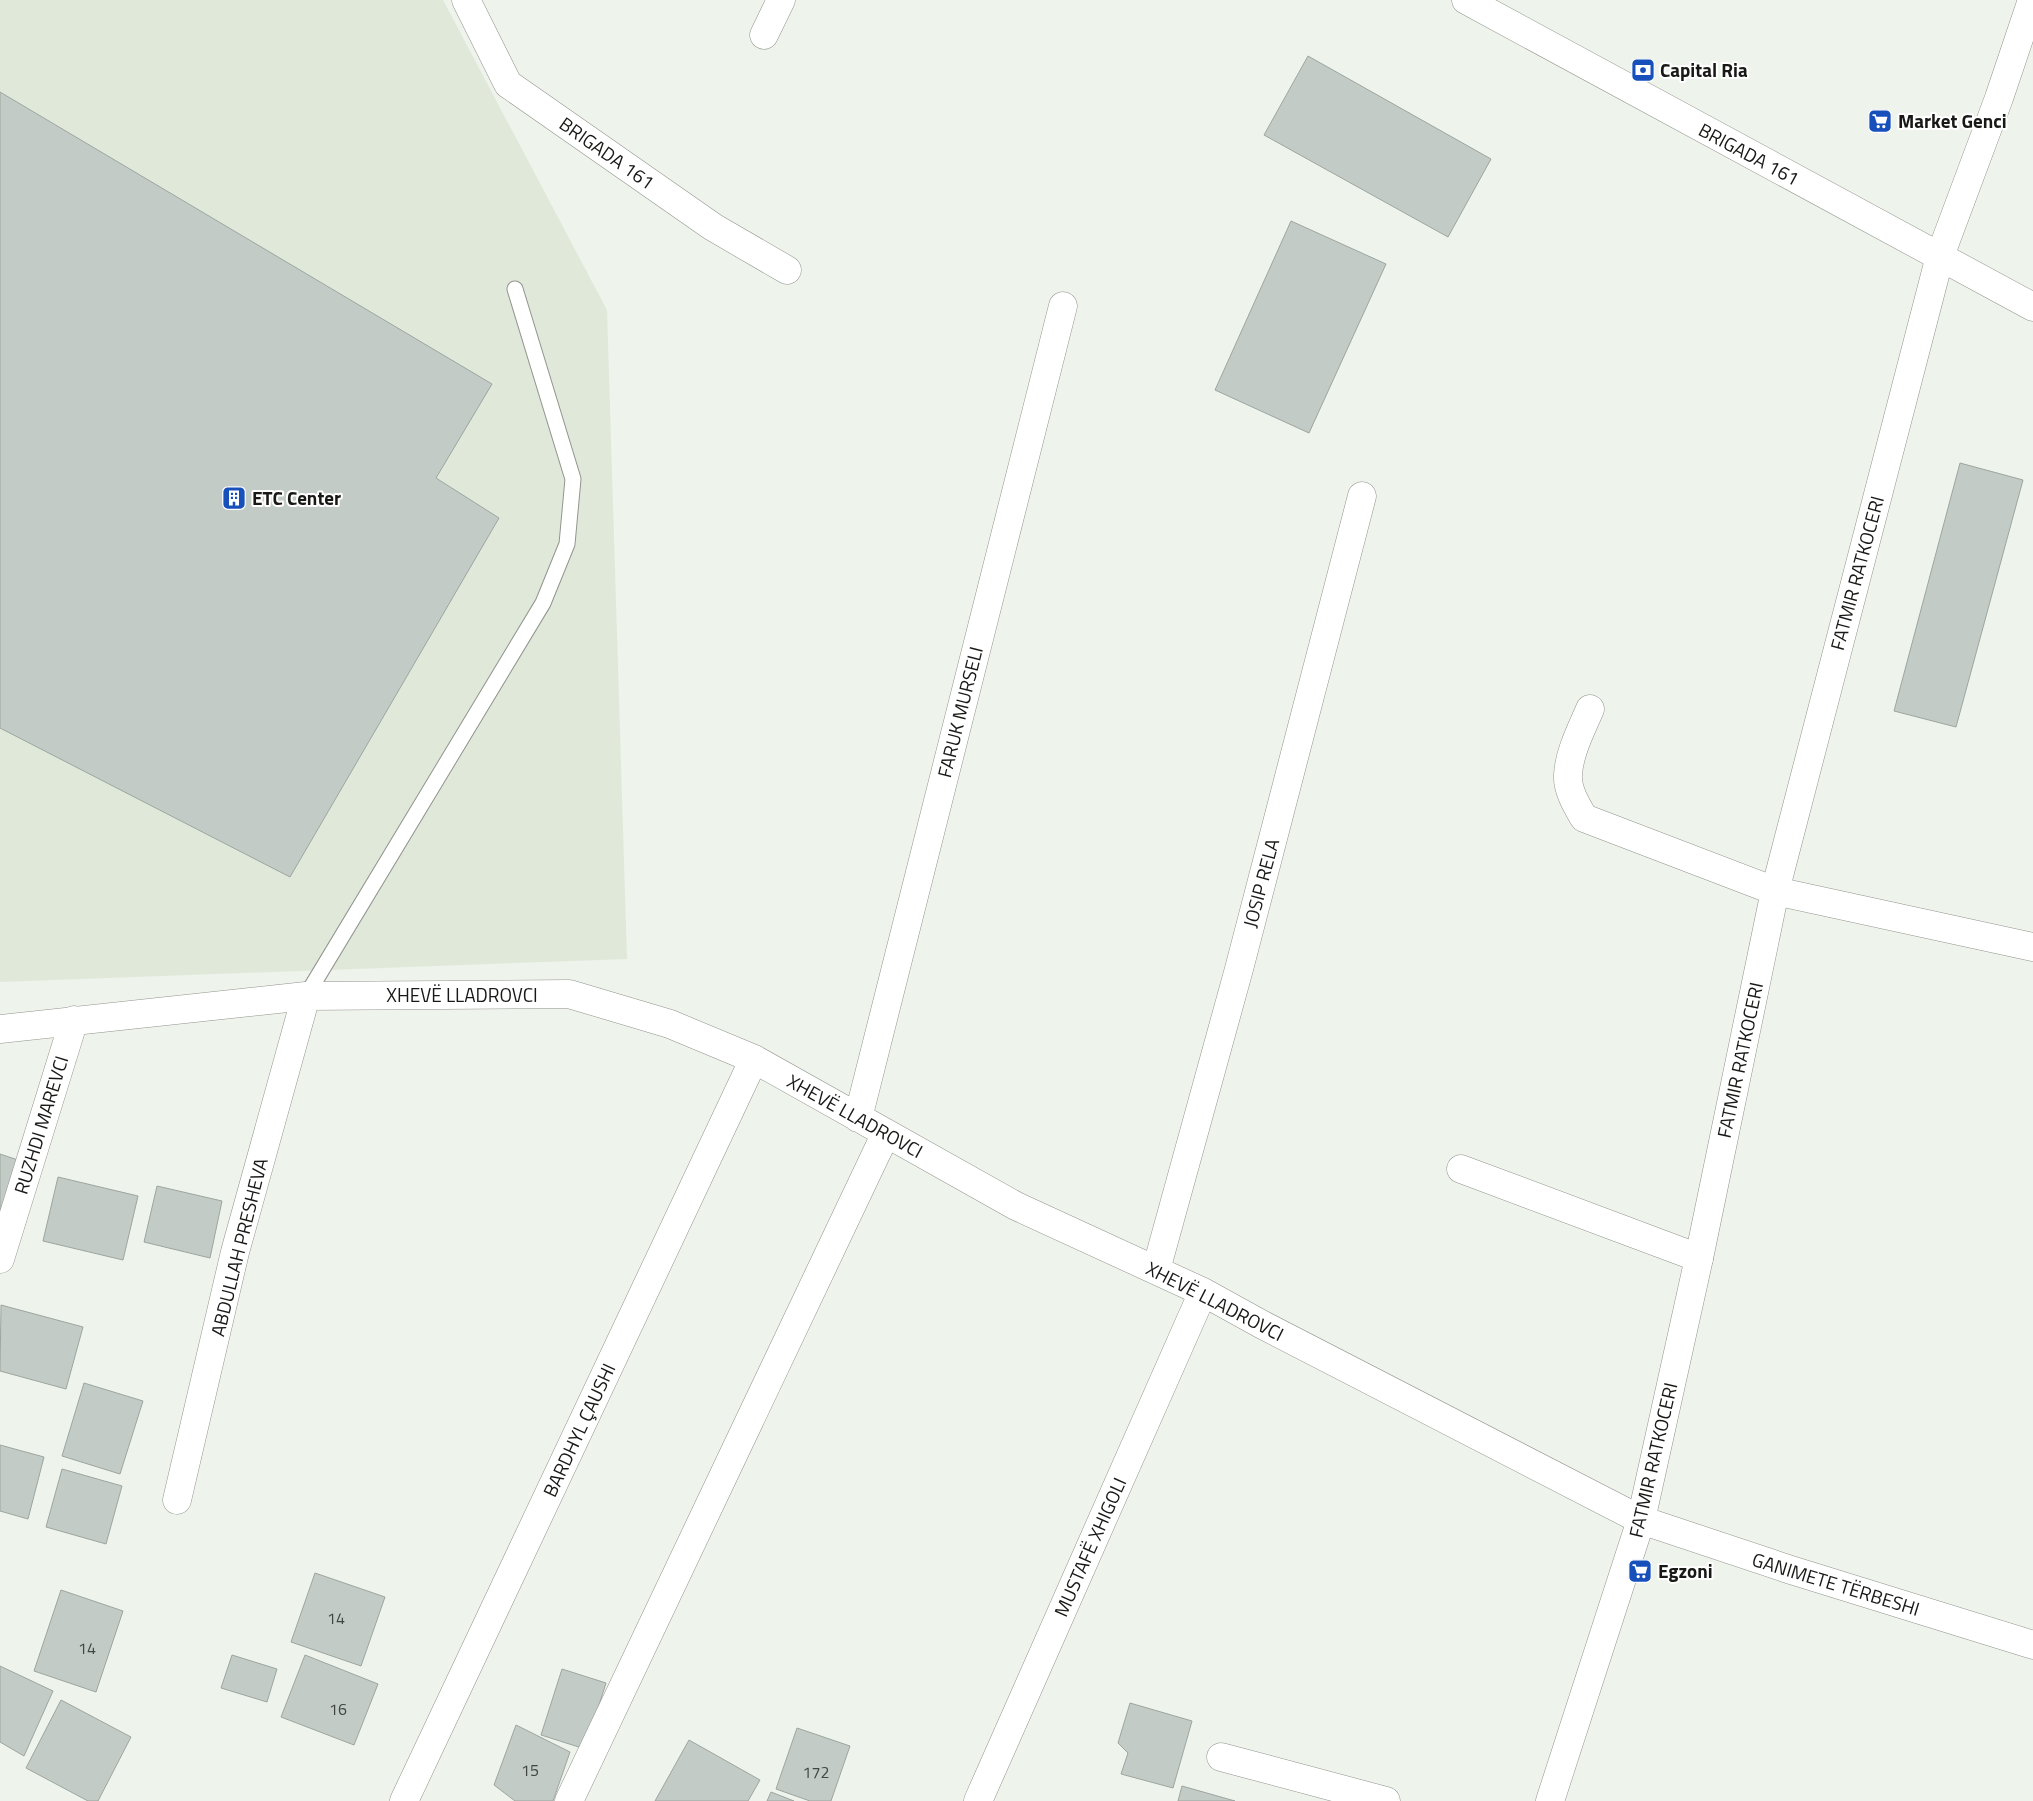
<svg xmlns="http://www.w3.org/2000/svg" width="2033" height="1801" font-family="'Titillium Web',sans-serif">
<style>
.built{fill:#e0e8da}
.building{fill:#c2cbc5;stroke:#9da5a0}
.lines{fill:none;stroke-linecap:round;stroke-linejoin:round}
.service-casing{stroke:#91958e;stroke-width:17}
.minor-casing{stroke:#91958e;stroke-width:29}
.tertiary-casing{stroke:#91958e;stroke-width:29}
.service{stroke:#fff;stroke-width:15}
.minor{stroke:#fff;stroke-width:28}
.tertiary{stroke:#fff;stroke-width:28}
.labels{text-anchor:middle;stroke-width:4;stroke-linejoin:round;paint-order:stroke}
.number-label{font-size:16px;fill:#424642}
.poi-label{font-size:19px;font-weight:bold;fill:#181917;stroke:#fff;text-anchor:start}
.street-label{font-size:19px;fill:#181917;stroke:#fff}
</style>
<rect width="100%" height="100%" fill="#eef3eb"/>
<path class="built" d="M0,0H443L607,310L627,959L0,982Z"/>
<path class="building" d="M1308,56L1491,159L1448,237L1264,135Z
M0,92L492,384L436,478L499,518L290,877L0,728Z
M1291,221L1386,264L1309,433L1215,390Z
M1960,463L2023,480L1956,727L1894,711Z
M0,1154L27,1163L0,1229Z
M58,1177L138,1196L123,1260L43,1241Z
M157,1186L222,1201L210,1258L144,1242Z
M1,1305L83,1327L66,1389L0,1371Z
M84,1383L143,1401L120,1474L62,1456Z
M0,1445L44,1457L28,1519L0,1511Z
M62,1469L122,1486L106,1544L46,1527Z
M315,1573L385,1597L361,1666L291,1642Z
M61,1590L123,1611L96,1692L34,1671Z
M232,1655L277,1669L267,1702L221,1688Z
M305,1655L378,1684L354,1745L281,1717Z
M0,1666L53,1691L24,1756L0,1742Z
M562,1669L606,1683L585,1749L541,1735Z
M61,1700L131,1737L98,1801H88L26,1768Z
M1130,1703L1192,1721L1173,1788L1121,1774L1128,1753L1118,1743Z
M516,1725L570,1752L553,1801H515L494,1785Z
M797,1728L850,1746L831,1801H810L776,1789Z
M689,1740L760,1780L748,1801H655Z
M1182,1786L1235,1801H1178Z
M771,1792L794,1801H767Z"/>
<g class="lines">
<g class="service-casing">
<path id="service" d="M306,996L543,603L567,544L573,479L515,289"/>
</g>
<g class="minor-casing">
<path id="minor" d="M466,0L508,84L713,227L787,270
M764,35L781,0
M1590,709C1581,730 1569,753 1568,775C1567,790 1577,806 1584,818L1775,891L2033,947
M0,1029L306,996L569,994L670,1024L754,1059L1016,1206L1203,1292L1261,1324L1641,1520L1791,1570L2033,1645
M858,1118L1063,306
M1461,1169L1699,1258
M0,1259L74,1020
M1156,1270L1239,969L1362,496
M177,1500L235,1252L306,996
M1221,1757L1386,1801
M404,1801L754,1059
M569,1801L886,1133
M978,1801L1203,1292"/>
</g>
<g class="tertiary-casing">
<path id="tertiary" d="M1466,0L2033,307
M1550,1801L1641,1520L1699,1258L1775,891L1940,256L1999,98L2032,0"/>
</g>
<use href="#service" class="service"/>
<use href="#minor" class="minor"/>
<use href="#tertiary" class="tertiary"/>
</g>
<defs>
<g id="bank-square" transform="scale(1.25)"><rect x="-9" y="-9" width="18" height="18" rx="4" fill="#174fbb" stroke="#fff"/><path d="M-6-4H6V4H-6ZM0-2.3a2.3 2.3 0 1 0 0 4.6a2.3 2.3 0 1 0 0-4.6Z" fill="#fff"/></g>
<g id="supermarket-square" transform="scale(1.25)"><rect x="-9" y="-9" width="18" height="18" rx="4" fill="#174fbb" stroke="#fff"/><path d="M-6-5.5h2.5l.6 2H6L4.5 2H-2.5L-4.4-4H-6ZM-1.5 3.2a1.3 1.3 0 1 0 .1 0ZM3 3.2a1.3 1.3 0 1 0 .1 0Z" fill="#fff"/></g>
<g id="building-square" transform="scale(1.25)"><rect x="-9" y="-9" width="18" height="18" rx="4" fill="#174fbb" stroke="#fff"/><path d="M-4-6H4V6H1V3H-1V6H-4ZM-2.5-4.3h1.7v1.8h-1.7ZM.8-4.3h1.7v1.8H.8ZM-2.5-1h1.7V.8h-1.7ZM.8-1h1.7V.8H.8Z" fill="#fff"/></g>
</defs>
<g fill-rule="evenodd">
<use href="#bank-square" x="1643" y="70"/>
<use href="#supermarket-square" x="1880" y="121"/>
<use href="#building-square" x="234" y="498"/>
<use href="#supermarket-square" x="1640" y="1571"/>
</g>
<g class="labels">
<g class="number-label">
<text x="336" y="1624">14</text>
<text x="87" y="1654">14</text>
<text x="338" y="1715">16</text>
<text x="530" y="1776">15</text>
<text x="816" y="1778">172</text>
</g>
<g class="poi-label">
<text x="1660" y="77">Capital Ria</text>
<text x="1898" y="128">Market Genci</text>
<text x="252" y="505">ETC Center</text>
<text x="1658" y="1578">Egzoni</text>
</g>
<g class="street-label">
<text transform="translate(607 153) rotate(35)" y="7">BRIGADA 161</text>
<text transform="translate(1749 154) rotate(28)" y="7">BRIGADA 161</text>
<text transform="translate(1857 573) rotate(-75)" y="7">FATMIR RATKOCERI</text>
<text transform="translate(960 712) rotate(-76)" y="7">FARUK MURSELI</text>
<text transform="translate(1261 883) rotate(-75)" y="7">JOSIP RELA</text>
<text x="462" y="1002">XHEVË LLADROVCI</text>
<text transform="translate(1740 1060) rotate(-78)" y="7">FATMIR RATKOCERI</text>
<text transform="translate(855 1116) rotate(29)" y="7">XHEVË LLADROVCI</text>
<text transform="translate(41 1125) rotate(-73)" y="7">RUZHDI MAREVCI</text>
<text transform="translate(239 1247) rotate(-76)" y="7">ABDULLAH PRESHEVA</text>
<text transform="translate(1215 1301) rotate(27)" y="7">XHEVË LLADROVCI</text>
<text transform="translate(579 1430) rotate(-65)" y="7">BARDHYL ÇAUSHI</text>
<text transform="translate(1653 1460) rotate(-77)" y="7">FATMIR RATKOCERI</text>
<text transform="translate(1090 1547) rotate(-66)" y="7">MUSTAFË XHIGOLI</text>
<text transform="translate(1836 1584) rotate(17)" y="7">GANIMETE TËRBESHI</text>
</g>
</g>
</svg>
